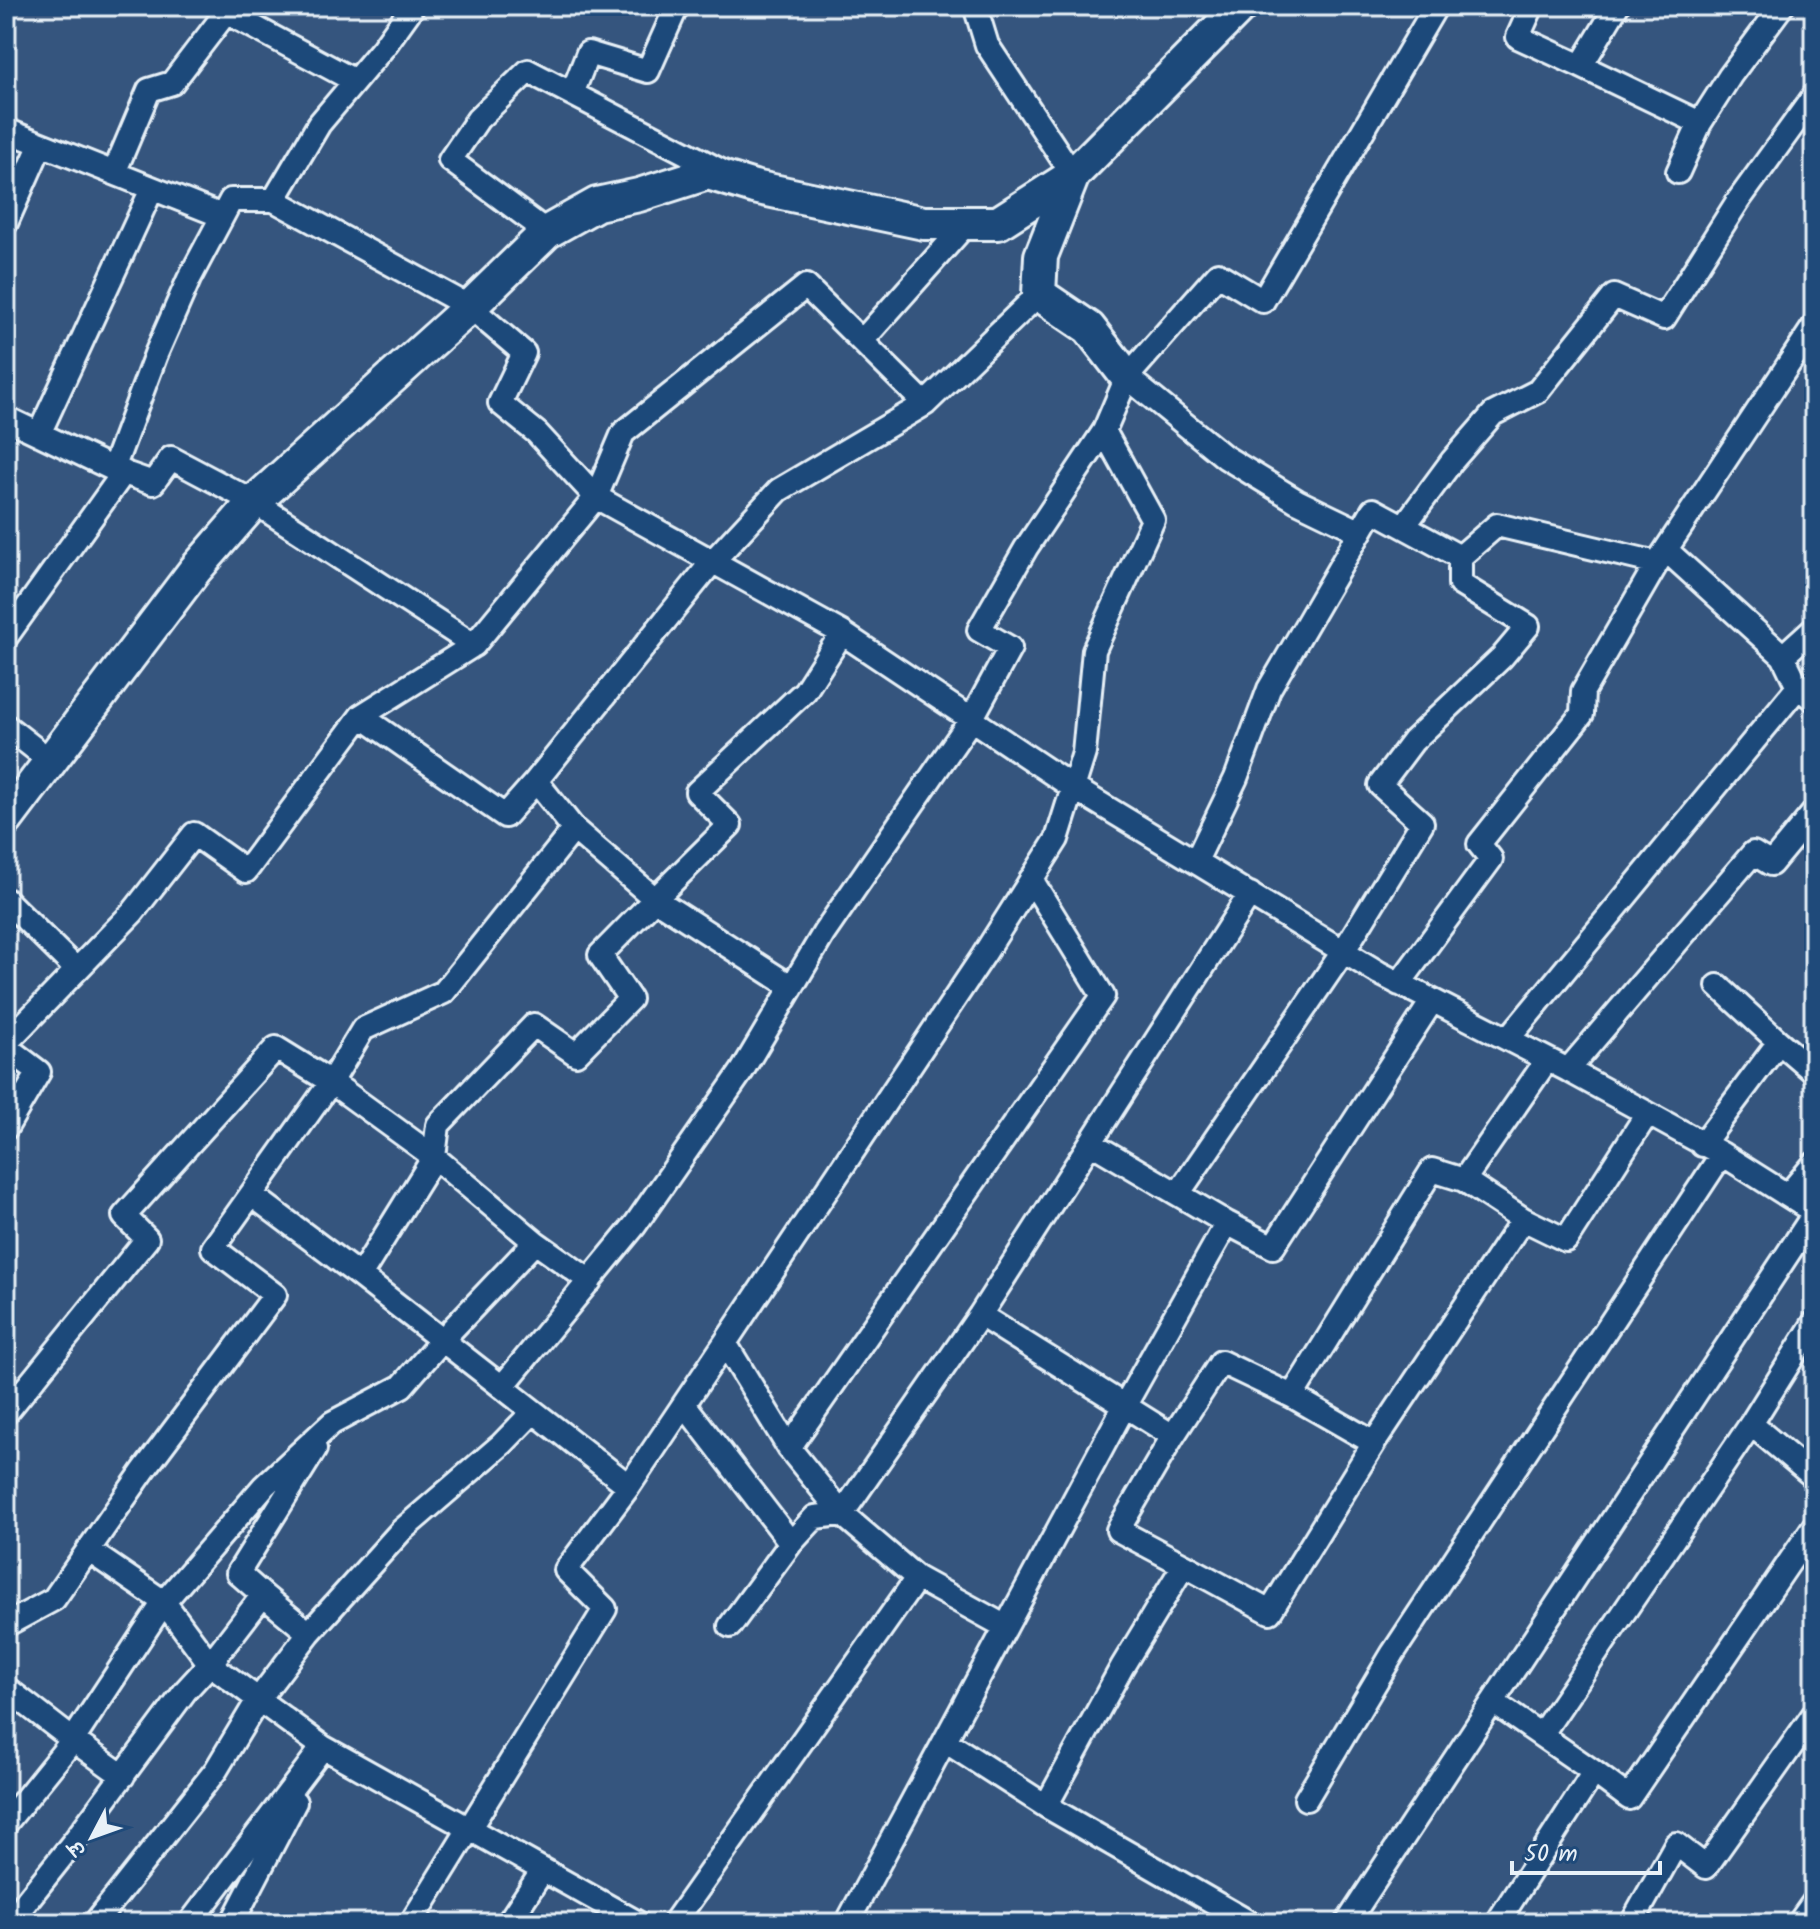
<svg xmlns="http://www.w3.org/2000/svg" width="1820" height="1929" font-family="Kalam,'Playpen Sans Deva',sans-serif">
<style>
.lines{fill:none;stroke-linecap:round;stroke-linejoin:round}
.street-casing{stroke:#e8f1f8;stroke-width:28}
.secondary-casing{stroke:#e8f1f8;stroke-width:38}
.street{stroke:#1f4a7a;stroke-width:22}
.secondary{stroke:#1f4a7a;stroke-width:32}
</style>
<rect width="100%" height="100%" fill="#35557e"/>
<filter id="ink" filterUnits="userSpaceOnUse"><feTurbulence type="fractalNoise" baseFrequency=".0125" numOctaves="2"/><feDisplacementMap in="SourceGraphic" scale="16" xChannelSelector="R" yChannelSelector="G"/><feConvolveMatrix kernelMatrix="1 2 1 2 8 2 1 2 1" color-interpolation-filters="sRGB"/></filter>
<g filter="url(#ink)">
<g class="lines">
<g class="street-casing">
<path id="street" d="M975,6L987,45L1073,175
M1532,6L1518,37L1581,66
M1617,6L1581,66L1700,123L1678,172
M226,12L355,81
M572,94L588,53L648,71L677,6
M1700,123L1730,76L1782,6
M6,130L222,216
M114,173L149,90L172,83L231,6
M274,200H231L189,279L156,354L113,469L153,483L171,458L254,502L474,645L596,497L537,433L500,403L524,353L470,307L274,200L319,124L383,48L413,6
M6,223L41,144
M547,232L450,160L478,119L528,71L723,172
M1039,294L925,404L806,286L623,433L596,497L842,633L1074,788L1379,973L1568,1070L1722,1154L1814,1212
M862,341L967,223
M1127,377L1225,457L1297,501L1359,531
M6,418L113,469
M39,434L152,189
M1404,526L1452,461L1493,414L1538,391L1614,296L1664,318L1738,201L1814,96
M1666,550L1783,656L1798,687L1814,700
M6,637L124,472
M1783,656L1814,628
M361,716L505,816L536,781L712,562L779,490L925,404
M6,726L52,762
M536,781L574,829
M1196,861L1236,778L1269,689L1373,510L1460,557L1497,525L1657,563L1814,326
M6,900L77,970
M1399,984L1491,859L1479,844L1582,714L1583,691L1657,563
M1508,1039L1798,687
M1779,1042L1814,1072
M6,1043L133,912L194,834L246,871L361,716L474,645
M6,1047L39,1072L6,1128
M1568,1070L1753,853L1771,864L1814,812
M1091,1143L1227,1223L1273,1247L1432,1001
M1702,1145L1779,1042L1718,986
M1178,1194L1343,952L1422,823L1380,785L1413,741L1502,657L1528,626L1460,584V557
M252,1195L360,1276L629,1486
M1788,1195L1814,1164
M1523,1219L1464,1180L1547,1060
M535,1242L590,1281
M980,1315L1173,1436
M1814,1323L1751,1424L1814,1477
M725,1343L789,1448L842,1514L917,1578L1006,1627
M502,1387L635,1225L742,1071L824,933L972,718L1010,648L979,630L1026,548L1104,431
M1292,1396L1432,1170L1464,1180
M684,1404L791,1543
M6,1413L147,1239L124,1216L276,1048L331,1082L363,1029L444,992L574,829L655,899L730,825L697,792L805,691L842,633
M789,1448L1103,996L1031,879
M88,1550L164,1602L210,1664L323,1747L638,1923
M1184,1565L1118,1530L1173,1436L1221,1362L1292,1396L1374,1443
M263,1595L309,1633
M6,1625L54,1599L144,1470L275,1295L213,1248L331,1082L434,1157L360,1276
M730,1626L791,1543L815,1517L842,1514L980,1315L1250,894
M6,1688L73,1740L164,1602L264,1486L332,1423L402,1386L442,1340L535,1242L434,1157L438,1125L534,1025L576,1054L630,999L600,955L655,899L792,987
M1493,1702L1594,1772L1497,1923
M1541,1735L1751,1424
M945,1741L1046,1806
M1594,1772L1629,1798L1814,1526
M1306,1799L1393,1653L1722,1154
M6,1823L73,1740L123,1776
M9,1923L75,1840L186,1690L210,1664L263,1595L238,1573L315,1449
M95,1923L216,1770L258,1700L309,1633L401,1531L502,1444L533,1412
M190,1923L323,1747
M232,1923L295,1802
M411,1923L605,1609L566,1570L629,1486L725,1343L983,956L1057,839L1084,753L1094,650L1153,520L1104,431L1127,377L1218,274L1263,301L1436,6
M508,1923L543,1870
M674,1923L917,1578
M847,1923L1125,1405L1227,1223
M1250,1923L1046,1806L1122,1667L1184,1565L1270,1612L1374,1443L1523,1219L1566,1240L1647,1114
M1347,1923L1814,1214
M1632,1923L1676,1844L1706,1867L1814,1714
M1799,1923L1814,1902"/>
</g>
<g class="secondary-casing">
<path id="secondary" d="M1127,377L1089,328L1039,294L1041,256L1073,175L1241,6
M6,820L195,570L254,502L470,307L547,232L597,204L639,195L708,173L754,187L924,223H998L1073,175"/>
</g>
<use href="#street" class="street"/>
<use href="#secondary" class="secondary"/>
</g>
</g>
<rect width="1820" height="1929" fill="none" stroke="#1f4a7a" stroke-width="32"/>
<rect x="16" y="16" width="1788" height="1897" fill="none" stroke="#e8f1f8" stroke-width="3" filter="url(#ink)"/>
<g transform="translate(92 1837) rotate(229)" stroke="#1f4a7a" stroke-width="6" paint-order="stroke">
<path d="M0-6L14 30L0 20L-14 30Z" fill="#e8f1f8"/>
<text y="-12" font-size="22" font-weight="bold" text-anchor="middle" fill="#e8f1f8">उ</text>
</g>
<path d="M1512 1861v12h148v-12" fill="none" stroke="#e8f1f8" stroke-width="4"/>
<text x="1524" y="1861" font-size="24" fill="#e8f1f8" stroke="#1f4a7a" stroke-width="6" paint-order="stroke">50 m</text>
</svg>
